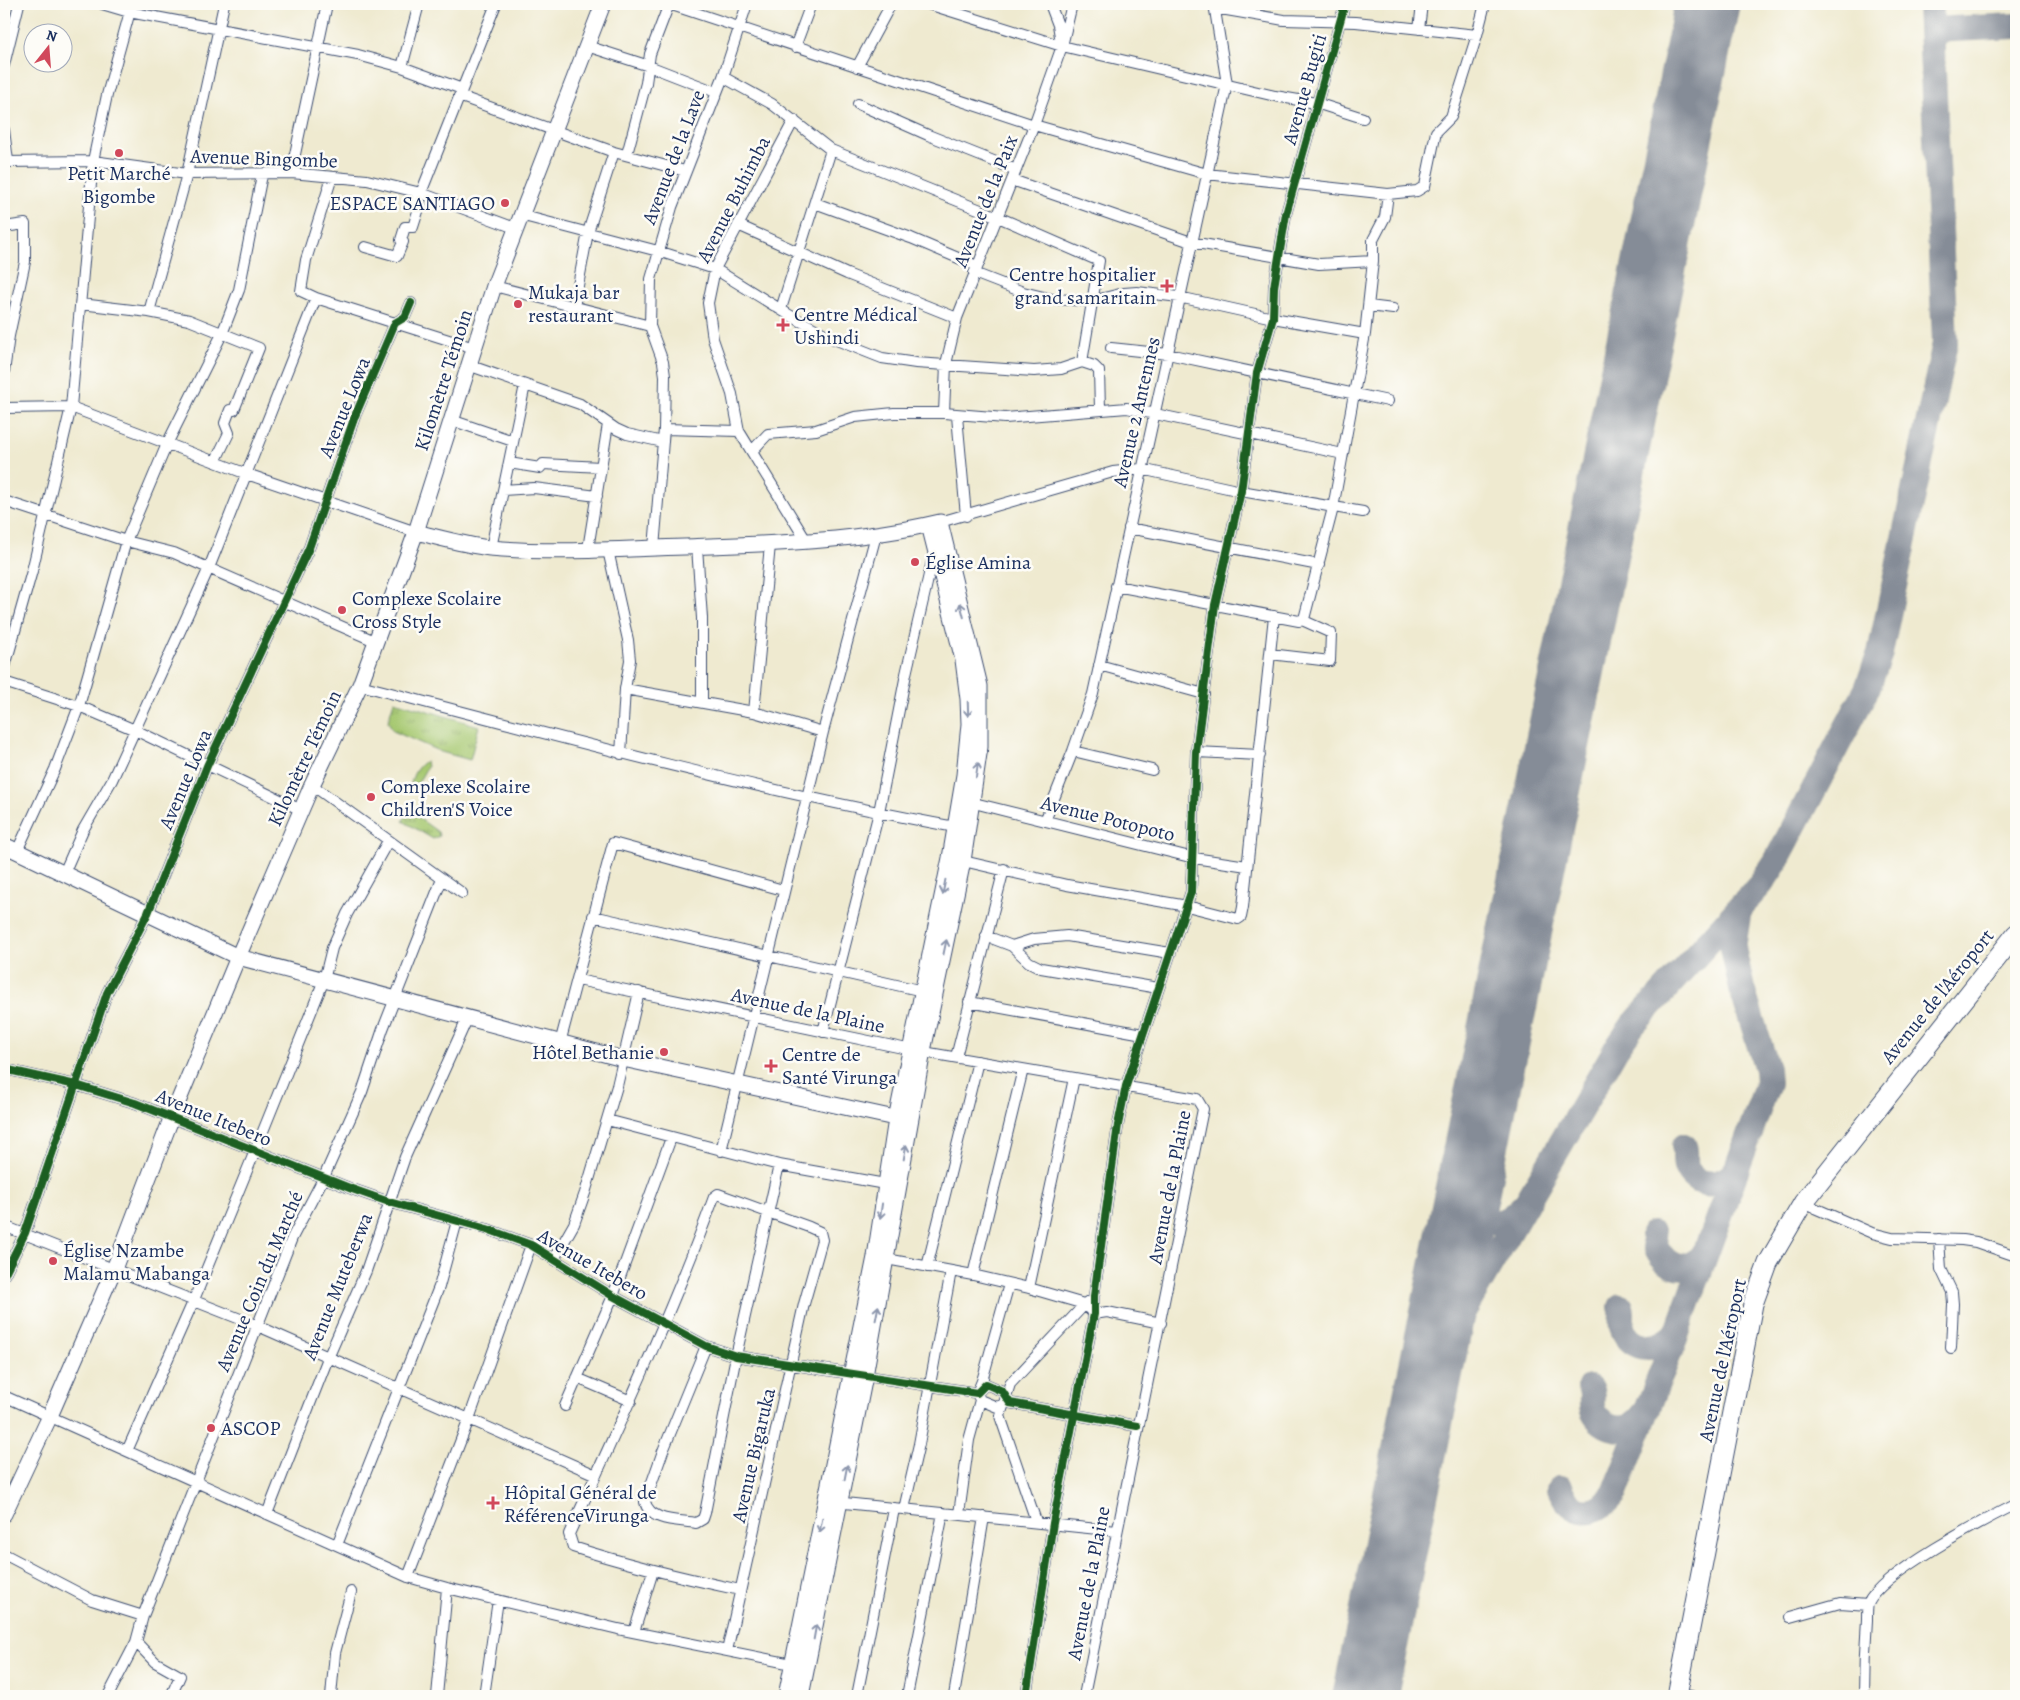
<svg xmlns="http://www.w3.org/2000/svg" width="2020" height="1700" font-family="Alegreya,serif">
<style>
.grass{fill:url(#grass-tufts);stroke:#617c68}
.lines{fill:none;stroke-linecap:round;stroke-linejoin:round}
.taxiway{stroke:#858c97;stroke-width:26}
.runway{stroke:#858c97;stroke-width:65}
.street-casing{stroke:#3b4b6f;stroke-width:12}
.secondary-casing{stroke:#3b4b6f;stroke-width:17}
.highway-casing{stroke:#3b4b6f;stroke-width:21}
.street{stroke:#fff;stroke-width:10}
.secondary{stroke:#fff;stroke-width:15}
.highway{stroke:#fff;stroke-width:19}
.cycleway-casing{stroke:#fdfcf7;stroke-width:11}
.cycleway{stroke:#1b5e20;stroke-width:8}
.oneway{stroke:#8d97ae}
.poi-dot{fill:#d1495b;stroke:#fdfcf7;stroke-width:2}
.labels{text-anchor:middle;stroke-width:5;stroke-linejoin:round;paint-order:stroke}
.street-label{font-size:20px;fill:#1b2f5e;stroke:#fdfcf7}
.poi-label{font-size:20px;fill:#1b2f5e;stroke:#fdfcf7;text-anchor:start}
</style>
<defs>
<pattern id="grass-tufts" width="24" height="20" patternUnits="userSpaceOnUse" patternTransform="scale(1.25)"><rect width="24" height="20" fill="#a7c972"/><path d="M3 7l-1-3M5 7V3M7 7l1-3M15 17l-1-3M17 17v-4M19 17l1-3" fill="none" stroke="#87a461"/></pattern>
</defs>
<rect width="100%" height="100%" fill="#fdfcf7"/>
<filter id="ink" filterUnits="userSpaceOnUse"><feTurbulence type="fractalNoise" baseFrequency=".02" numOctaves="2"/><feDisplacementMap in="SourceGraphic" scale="10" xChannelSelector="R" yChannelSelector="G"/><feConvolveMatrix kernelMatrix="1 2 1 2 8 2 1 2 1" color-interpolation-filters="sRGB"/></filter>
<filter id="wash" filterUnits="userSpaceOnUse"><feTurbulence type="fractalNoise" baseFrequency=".0096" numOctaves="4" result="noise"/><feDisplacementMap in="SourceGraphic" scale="20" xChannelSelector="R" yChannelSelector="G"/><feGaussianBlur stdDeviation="1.12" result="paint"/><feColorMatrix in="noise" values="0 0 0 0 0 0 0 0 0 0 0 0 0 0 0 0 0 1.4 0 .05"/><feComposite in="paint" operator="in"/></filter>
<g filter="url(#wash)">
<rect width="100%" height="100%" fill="#efead0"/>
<path class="grass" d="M394,701L479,726L470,760L441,752L393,731L388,721Z
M426,761L427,767L418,783L411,784C412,775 418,765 426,761Z
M409,811L438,832L439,836L433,839L403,821Z"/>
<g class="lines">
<path class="taxiway" d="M1931,30L2016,26
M1684,1146C1687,1153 1683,1161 1687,1169C1697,1190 1725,1186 1736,1170
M1467,1191C1476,1226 1498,1233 1523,1206
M1653,1234C1657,1267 1689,1280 1706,1249
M1621,1307C1624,1314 1620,1320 1622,1327C1631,1354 1661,1351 1677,1333
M1430,1373L1442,1348L1616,1049L1633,1025L1761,884L1775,863L1867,689L1880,653L1945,343L1930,4
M1590,1388C1594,1395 1590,1403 1593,1411C1600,1426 1620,1435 1635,1423C1640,1420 1644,1413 1648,1409
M1560,1489C1572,1517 1597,1517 1615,1493L1677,1333L1768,1083L1767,1069L1742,989L1733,948L1739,909"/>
<path class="runway" d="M1365,1696L1707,4"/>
</g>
</g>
<g filter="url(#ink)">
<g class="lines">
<g class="street-casing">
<path id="street" d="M102,4L129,12L358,55L402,67L462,89
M669,4L1034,125L1207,174L1388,194L1417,191L1425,186L1436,132L1451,117L1477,35
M928,4L1062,46L1275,96L1316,103L1363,118
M1050,4L1058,25L1061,42
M1215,8L1284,20L1356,22L1477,35L1485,4
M1419,29L1422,4
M587,46L649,66L716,92
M795,47L811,4
M4,65L19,4
M402,67L419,4
M857,67L891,4
M723,77L772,104L831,150L998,217L1099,261L1082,362
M459,96L614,152L685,171
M858,104L928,135L1016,170
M794,120L715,269L708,303L713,339L732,394L739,431L807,542
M4,130L8,161
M627,154L646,83L650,54L669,4
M4,162L93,161L187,174L291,173L367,180L421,193L515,228
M291,173L327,4
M1012,180L1191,242L1319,264L1373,261
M815,203L911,238L977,266
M520,215L658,251L715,269L791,316L834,339L882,358L916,363L1034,371L1061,369L1082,362L1094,366L1099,371L1100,409
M738,225L847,274L957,318
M4,227L25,224V262L9,336L4,372
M365,247L397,256L403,242L401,240L405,227H413L420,205L414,202L421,193L496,4
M974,273L1023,292L1052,299L1092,301L1124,293L1137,292L1179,297L1273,318L1365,334
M494,286L650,326
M316,298L301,291L306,260L332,177
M81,304L149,312L189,320L259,348L234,410H230L225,423L229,433L215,462
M1369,306L1393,309
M574,307L588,232L614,152
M781,309L831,150
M149,312L187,174L224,4
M1111,348L1168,354L1388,401
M468,365L580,404L616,429L627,434L663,442
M4,408L71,407L247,474L416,532
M944,413L946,364L957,318L1034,125L1062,46L1072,4
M957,416L966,516
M451,420L513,441
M664,429L739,431
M752,451L768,434L816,430L855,417L894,413H944L1005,418L1127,408L1343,454
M509,463L540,468L543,464L601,467
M503,490L534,488L597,496
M4,501L126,541L174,553L377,642
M940,522L1113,472L1141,469L1241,491L1363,512
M1129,528L1319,565
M697,547L702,618V702
M491,548L525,385
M654,548L664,429L665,376L663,362L650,326L651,279L672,207L723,77L747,4
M588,549L608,424
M608,550L628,640L630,660L625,689L621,754
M1116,586L1299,621L1304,619L1333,508L1365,334L1373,261V240L1385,217L1388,194
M1270,654L1330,661L1331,633L1302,620
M1099,665L1204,694
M4,670L32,571L71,407L93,161L107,95L132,4
M4,682L79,706L135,730L301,810
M360,685C557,737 755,790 955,827
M625,689L754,712L823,732
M754,712L770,545
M1073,751L1152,770
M1196,752L1260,755
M312,785L462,893
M966,801L1194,858L1247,866
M1045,821L1073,751L1093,694L1227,84L1214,4
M17,851L55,769L79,706L126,541L167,444L222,334L239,290L262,175
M959,860L1067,885L1187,906L1238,919L1241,917L1243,907L1274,616
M64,873L83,830L112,780L209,568L316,298L474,348
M593,916L923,991
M986,936L1012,946L1029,962L1041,968L1158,988
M1012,946L1034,939L1067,936L1170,953
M578,980L912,1050L1197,1099L1203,1109L1084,1696
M969,1002L1143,1034
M823,1032L879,812L906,674L934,553
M560,1043L613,843L783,890
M956,1057L1004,869
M4,1069L76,1085L135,1103L352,1189L389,1202L487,1229L531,1245L613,1296L706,1346L736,1356L977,1393L986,1384L1002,1391L1010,1403L1137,1426
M607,1120L779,1165L885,1184
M721,1151L823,732L876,535
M1803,1203L1872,1233L1892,1238L1962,1240L1976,1242L2016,1256
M4,1226L258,1326L596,1475
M1939,1239L1941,1269L1952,1292L1953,1304L1951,1348
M881,1258L973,1275L1029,1288L1084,1304L1094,1314L1107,1312L1161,1323
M554,1259L574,1224L585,1193L617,1086L639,992
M927,1267L978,1061
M4,1275L25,1233L107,993L148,913L207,766L309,548L355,416L395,323L405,317L411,303
M973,1275L1023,1069
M1029,1288L1074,1078
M706,1346L663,1451L645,1502C650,1522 679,1520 696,1523L703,1519L705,1513L736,1356L779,1165
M577,1378L631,1401
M4,1396L408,1577L447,1588L618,1629L797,1665
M980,1400L997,1407L1002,1405
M565,1406L613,1296L671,1138
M127,1451L193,1302L255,1151L324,980L332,948L347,914L388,841
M835,1502L1117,1531
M904,1509L919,1444L951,1271
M267,1514L328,1358L366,1271L405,1157L468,1017
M959,1514L969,1440L980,1400L977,1393L982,1381L1009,1284
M1036,1521L1000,1416L1010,1384L1087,1302
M337,1545L439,1287L457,1221
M4,1554L92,1600L143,1616
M408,1577L469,1419L531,1245
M1790,1617L1840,1603L1868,1605
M634,1632L653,1571
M136,1642L155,1662L180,1676L171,1696
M727,1651L804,1304L822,1240L820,1232L809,1227L718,1194L714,1197C672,1312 620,1423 569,1534L573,1547C628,1565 684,1578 740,1590
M1678,1694L1691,1696
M108,1696L136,1642L143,1616L292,1238L324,1177L362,1092L383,1029L442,879
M331,1696L335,1653L351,1592
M437,1696L447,1588
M484,1696L498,1600
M857,1696L894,1509
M907,1696L943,1513
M954,1696L984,1517
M1026,1696L1053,1523L1094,1314V1296L1118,1125L1126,1086L1191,892L1196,752L1215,605L1241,491L1257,373L1273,318L1274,287L1286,214L1345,4
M1864,1696C1864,1671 1865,1645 1867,1620C1867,1615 1867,1608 1868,1604C1882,1573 1984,1520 2016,1504"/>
</g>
<g class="secondary-casing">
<path id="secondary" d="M416,532C441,538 465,545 490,548C554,554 620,549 684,547C770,544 855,542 940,522L980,686V747L963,861L923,1051L865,1376L801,1696
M4,845L238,957L623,1059L904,1120
M4,1514L50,1416L114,1269L171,1119L238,957L312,785L360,685L416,532L494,286L603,4
M786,1696L875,1257L896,1119L950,858L964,775L969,724L968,699L963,660L929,525"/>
</g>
<g class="highway-casing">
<path id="highway" d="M1677,1696L1753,1304L1768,1263L1803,1203L2016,934"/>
</g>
<use href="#street" class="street"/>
<use href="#secondary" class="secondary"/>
<use href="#highway" class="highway"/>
<g class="cycleway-casing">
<path id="cycleway" d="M4,1069L76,1085L135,1103L352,1189L389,1202L487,1229L531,1245L613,1296L706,1346L736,1356L977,1393L986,1384L1002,1391L1010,1403L1137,1426
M4,1275L25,1233L107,993L148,913L207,766L309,548L355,416L395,323L405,317L411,303
M1026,1696L1053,1523L1094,1314V1296L1118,1125L1126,1086L1191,892L1196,752L1215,605L1241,491L1257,373L1273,318L1274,287L1286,214L1345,4"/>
</g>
<use href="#cycleway" class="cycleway"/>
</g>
<defs><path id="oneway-shaft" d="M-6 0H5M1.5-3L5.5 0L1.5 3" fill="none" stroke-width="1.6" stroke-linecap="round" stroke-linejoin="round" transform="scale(1.25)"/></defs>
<g class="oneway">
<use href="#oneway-shaft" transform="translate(962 610) rotate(-104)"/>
<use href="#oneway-shaft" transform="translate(968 709) rotate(88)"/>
<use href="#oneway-shaft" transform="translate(977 770) rotate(-82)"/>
<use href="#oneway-shaft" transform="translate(944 887) rotate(101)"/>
<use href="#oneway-shaft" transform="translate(945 947) rotate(-78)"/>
<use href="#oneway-shaft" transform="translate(905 1152) rotate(-80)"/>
<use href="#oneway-shaft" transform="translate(881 1211) rotate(98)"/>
<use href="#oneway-shaft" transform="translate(877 1313) rotate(-79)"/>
<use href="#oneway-shaft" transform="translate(846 1472) rotate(-79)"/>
<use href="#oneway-shaft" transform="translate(821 1525) rotate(102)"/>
<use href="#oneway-shaft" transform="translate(815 1632) rotate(-80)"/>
</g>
</g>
<g class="poi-dot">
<circle cx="119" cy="153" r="5"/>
<circle cx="505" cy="203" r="5"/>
<path d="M1164.5 278.5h5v5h5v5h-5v5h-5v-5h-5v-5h5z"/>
<circle cx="518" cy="304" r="5"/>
<path d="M780.5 317.5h5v5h5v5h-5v5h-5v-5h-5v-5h5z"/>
<circle cx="915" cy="562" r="5"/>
<circle cx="342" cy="610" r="5"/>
<circle cx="371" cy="797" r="5"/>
<circle cx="664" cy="1052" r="5"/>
<path d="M768.5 1058.5h5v5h5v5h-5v5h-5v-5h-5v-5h5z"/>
<circle cx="53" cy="1261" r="5"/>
<circle cx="211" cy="1428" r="5"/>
<path d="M490.5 1495.5h5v5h5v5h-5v5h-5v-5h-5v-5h5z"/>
</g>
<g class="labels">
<g class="street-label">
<text transform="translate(1304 89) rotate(-74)" y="7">Avenue Bugiti</text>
<text transform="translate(673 157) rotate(-69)" y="7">Avenue de la Lave</text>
<text transform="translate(264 158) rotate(2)" y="7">Avenue Bingombe</text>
<text transform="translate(733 199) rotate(-63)" y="7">Avenue Buhimba</text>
<text transform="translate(985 201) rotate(-68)" y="7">Avenue de la Paix</text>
<text transform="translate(443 380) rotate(-72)" y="7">Kilomètre Témoin</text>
<text transform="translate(344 407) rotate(-68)" y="7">Avenue Lowa</text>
<text transform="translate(1136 412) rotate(-77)" y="7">Avenue 2 Antennes</text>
<text transform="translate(304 758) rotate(-65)" y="7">Kilomètre Témoin</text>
<text transform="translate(185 779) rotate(-67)" y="7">Avenue Lowa</text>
<text transform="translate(1108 818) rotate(14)" y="7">Avenue Potopoto</text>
<text transform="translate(1937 996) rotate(-51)" y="7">Avenue de l'Aéroport</text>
<text transform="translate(808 1010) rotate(12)" y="7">Avenue de la Plaine</text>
<text transform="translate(214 1117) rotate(22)" y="7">Avenue Itebero</text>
<text transform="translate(1169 1187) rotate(-79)" y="7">Avenue de la Plaine</text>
<text transform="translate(593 1264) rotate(30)" y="7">Avenue Itebero</text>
<text transform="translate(259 1281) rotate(-67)" y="7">Avenue Coin du Marché</text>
<text transform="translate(337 1286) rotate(-68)" y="7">Avenue Muteberwa</text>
<text transform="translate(1722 1360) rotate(-78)" y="7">Avenue de l'Aéroport</text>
<text transform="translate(753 1455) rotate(-77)" y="7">Avenue Bigaruka</text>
<text transform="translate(1088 1583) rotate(-79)" y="7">Avenue de la Plaine</text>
</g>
<g class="poi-label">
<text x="119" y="180" text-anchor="middle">Petit Marché<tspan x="119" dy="23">Bigombe</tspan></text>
<text x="495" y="210" text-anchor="end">ESPACE SANTIAGO</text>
<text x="1156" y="281" text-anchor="end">Centre hospitalier<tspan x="1156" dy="23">grand samaritain</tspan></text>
<text x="528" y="299">Mukaja bar<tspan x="528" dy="23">restaurant</tspan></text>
<text x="794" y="321">Centre Médical<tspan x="794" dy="23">Ushindi</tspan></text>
<text x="925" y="569">Église Amina</text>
<text x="352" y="605">Complexe Scolaire<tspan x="352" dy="23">Cross Style</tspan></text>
<text x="381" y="793">Complexe Scolaire<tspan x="381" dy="23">Children'S Voice</tspan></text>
<text x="654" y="1059" text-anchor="end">Hôtel Bethanie</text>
<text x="782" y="1061">Centre de<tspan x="782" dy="23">Santé Virunga</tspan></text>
<text x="63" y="1257">Église Nzambe<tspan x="63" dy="23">Malamu Mabanga</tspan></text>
<text x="221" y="1435">ASCOP</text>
<text x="504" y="1499">Hôpital Général de<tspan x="504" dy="23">RéférenceVirunga</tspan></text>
</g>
</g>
<rect width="2020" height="1700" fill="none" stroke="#fdfcf7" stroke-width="20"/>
<g transform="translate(48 48) rotate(17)"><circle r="24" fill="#fdfcf7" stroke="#a3aaba"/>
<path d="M0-4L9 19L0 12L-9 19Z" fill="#d1495b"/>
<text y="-8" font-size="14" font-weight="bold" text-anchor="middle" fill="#1b2f5e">N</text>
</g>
</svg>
